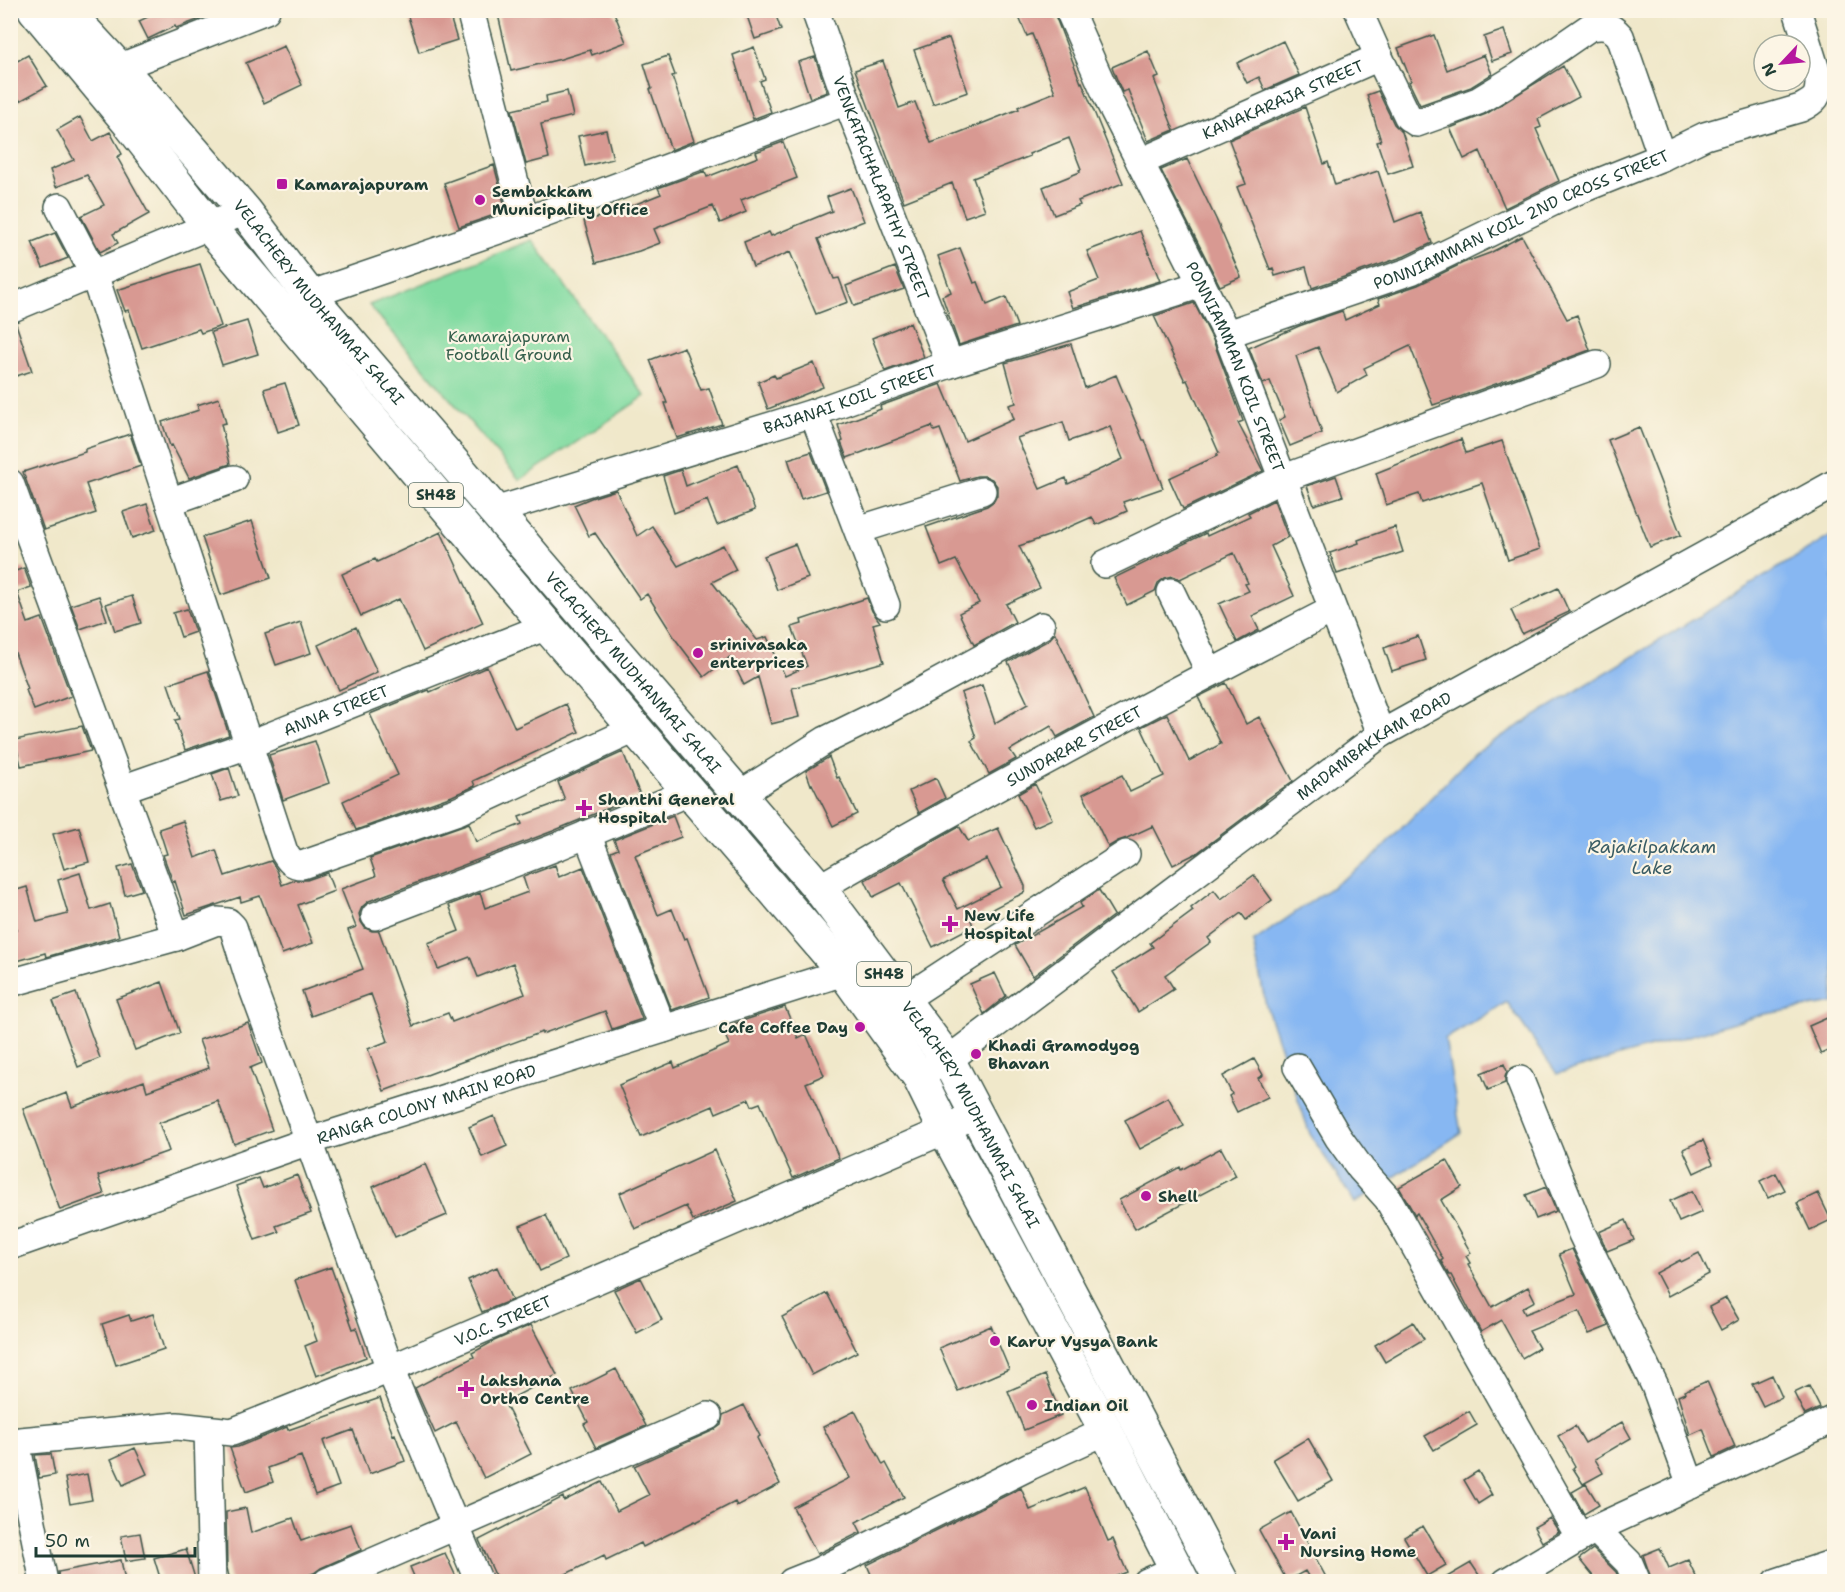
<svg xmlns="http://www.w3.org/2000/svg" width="1845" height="1592" font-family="'Shantell Sans',sans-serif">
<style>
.green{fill:#81dba1;stroke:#508c6a;stroke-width:1.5}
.water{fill:#87b7f2;stroke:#537a93;stroke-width:1.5}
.building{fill:#d89992;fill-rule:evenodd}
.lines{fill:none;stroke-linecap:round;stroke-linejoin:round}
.minor-casing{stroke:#3e574a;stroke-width:30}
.major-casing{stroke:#3e574a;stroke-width:36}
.minor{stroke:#fff;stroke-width:27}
.major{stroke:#fff;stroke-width:33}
.poi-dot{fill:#b5179e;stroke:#fcf5e5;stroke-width:2}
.labels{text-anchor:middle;stroke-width:4.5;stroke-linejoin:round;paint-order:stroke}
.shield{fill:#fcf5e5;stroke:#617469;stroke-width:1.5}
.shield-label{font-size:15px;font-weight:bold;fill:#1f3d34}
.street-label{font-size:16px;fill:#1f3d34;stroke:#fcf5e5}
.poi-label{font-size:16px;font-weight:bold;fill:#1f3d34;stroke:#fcf5e5;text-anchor:start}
.park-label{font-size:16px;fill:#335d4a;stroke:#fcf5e5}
.water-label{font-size:18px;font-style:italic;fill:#395c64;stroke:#fcf5e5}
</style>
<rect width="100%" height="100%" fill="#fcf5e5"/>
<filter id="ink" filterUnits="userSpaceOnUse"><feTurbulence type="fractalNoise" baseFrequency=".0167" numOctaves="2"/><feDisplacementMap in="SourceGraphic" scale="12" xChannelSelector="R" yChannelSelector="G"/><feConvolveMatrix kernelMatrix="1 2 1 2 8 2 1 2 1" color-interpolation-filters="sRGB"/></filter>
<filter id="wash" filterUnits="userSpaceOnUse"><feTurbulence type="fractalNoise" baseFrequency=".008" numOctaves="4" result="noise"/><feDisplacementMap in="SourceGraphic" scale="24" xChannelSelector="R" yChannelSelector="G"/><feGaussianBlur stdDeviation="1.35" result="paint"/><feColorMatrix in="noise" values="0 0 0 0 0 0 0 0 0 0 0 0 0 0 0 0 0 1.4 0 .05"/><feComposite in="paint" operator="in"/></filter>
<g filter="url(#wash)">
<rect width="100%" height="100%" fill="#f0e8ca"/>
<path class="green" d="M532,240L645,396L520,480L369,305Z"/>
<path class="water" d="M1834,534V1003L1765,1014L1557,1074L1507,1002L1445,1039L1461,1133L1355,1203L1310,1134L1266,1006L1253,942L1372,859L1474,753Z"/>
<g id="blocks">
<path class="building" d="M163,10H209L198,16L200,19L176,28L175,26L148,39L139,21Z
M406,10H448L457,40L419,52Z
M497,10H613L626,42L592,55L590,50L561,59L511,71Z
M745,10H774L781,30L755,39Z
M1016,10H1053L1081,83L1082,82L1123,183L1078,201L1080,205L1054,215L1043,187L1080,172L1079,170L1081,169L1069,138L1029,154L1030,156L973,178L985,210L965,217L952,183L904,202L855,70L883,61L899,108L915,102L931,143L948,137L1019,109L1018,107L1055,92L1032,34L1027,36Z
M1504,30L1512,54L1492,61L1484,37Z
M1434,35L1447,70L1484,55L1492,74L1471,87L1420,105L1409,82L1411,81L1398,48Z
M949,38L968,92L933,104L914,50Z
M1283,41L1299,75L1265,90L1259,77L1247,83L1237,63Z
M284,46L302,85L264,103L246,63Z
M754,47L765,79L760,81L771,112L753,119L733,55Z
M1148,51L1159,77L1154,79L1174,130L1148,141L1128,90L1122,92L1112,67Z
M28,55L47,86L20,101L10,85V65Z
M668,56L675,75L672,76L694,141L671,150L650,89H652L644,64Z
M815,57L827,92L810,98L798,62Z
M1563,66L1579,97L1538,119L1541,127L1536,129L1559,181L1505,208L1480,151L1464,159L1450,128L1486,114Z
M567,91L573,116L541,124L549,158L526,164L512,110L547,102L546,96Z
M1378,91L1394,124L1402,132L1413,166L1388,174L1377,142L1381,141L1367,95Z
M1305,107L1324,164L1328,162L1335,185L1378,171L1395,222L1420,212L1432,243L1405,256L1312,288L1306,267L1275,276L1273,268L1270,269L1237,187L1246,184L1229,140Z
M80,117L93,141L110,132L122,154L117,157L149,214L113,234L118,243L100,252L81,216L104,205L87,175L56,187L50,170L74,160L57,130Z
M606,130L613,159L585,166L578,136Z
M783,142L797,178L741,200L746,212L720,223L713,206L654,229L660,243L639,251L596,263L584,221L611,214L661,194L658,188L705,171L707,177L758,157L756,152Z
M1187,159L1216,219L1241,277L1220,286L1161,170Z
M494,165L506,211L459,227L444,183Z
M851,188L864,221L818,239L834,279L839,278L848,302L816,314L790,252L753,267L744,242L769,232L771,236L832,211L827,197Z
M1140,231L1160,281L1073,308L1067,292L1099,280L1087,251Z
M55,233L68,258L43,268L32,242Z
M1522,236L1567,319L1577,315L1590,350L1454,399V398L1433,405L1410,346L1364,368L1367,375L1337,392L1318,347L1296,356L1322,433L1290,446L1279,420L1285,417L1270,381L1263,384L1249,348L1299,326L1342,311L1345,320L1380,304L1378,299L1418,285L1463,263L1490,253Z
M960,248L974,283L978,282L987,305L1006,297L1017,326L959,345L942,296L951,292L938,256Z
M200,264L221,326L201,333L199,329L142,348L129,310L125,311L117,290Z
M895,267L904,289L854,306L846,286Z
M1194,303L1213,340L1243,421L1238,423L1263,471L1183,509L1169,478L1217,456V454L1219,453L1187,380L1185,381L1154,316Z
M247,321L258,354L222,365L211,332Z
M910,323L924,357L885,371L872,338Z
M10,324H16L32,371L10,378Z
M1071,344L1085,388L1116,375L1143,440H1145L1163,488L1123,502L1127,511L1096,525L1092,517L1051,535L1019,546L1040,588L1006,604L1015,622L974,645L959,613L979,603L956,560L941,566L926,527L987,506L994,501L997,495V486L992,479L985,476H977L960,481L940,429L934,431L932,426L847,458L841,442L843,441L838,425L881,409L880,406L941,384L965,441L1014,419L1009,405L1016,403L1005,363ZM1063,422L1069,441L1110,427L1123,459L1068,484L1066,478L1040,489L1017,438Z
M684,347L701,390L709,388L722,424L677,438L665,403H667L650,360Z
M814,363L823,387L768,409L758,382L774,375L776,378Z
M285,383L299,425L278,432L264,389Z
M219,398L226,423L221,424L230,464L189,478L172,445L170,446L162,422L199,410L197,405Z
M1639,427L1681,535L1650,547L1608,440Z
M130,434L141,466L86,484L96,513L44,530L23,472L85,452V449Z
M1461,439L1466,453L1502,441L1540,549L1508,560L1482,483L1422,503L1419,494L1386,505L1376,473Z
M811,452L826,491L801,499L788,459Z
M738,465L755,510L717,525L707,500L674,513L663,476L681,470L686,486Z
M1336,476L1343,496L1314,505L1307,486Z
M616,490L637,536L652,526L678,566L723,545L736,570L712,582L757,640L767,637L785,676L807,666L792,627L802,624L801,620L867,598L872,611L880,622L873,624L884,662L792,688L799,717L771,724L758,677L744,685L730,657L704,677L676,640L647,594L640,599L595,533L589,536L574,505L591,498Z
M1274,500L1288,537L1271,546L1294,596L1252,616L1259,630L1237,642L1219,604L1249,591L1245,584L1248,583L1234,553L1180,579L1173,576L1165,578L1158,583L1155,591L1127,605L1114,578L1206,533L1207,536L1250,516L1248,513Z
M147,504L156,530L132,538L123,512Z
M252,521L271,578L221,595L202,537Z
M1395,527L1403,552L1337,574L1330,553L1359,543L1358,540Z
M441,532L483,623L423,651L399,599L361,616L342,574L375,559L377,562Z
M795,544L808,578L777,590L764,556Z
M24,568L31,587L17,592L28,623L42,618L71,696L34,710L26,690L28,689L14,650L10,651V573Z
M1558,588L1569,612L1522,634L1511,610Z
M99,596L107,620L80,629L71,605Z
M132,596L141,623L115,631L106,604Z
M187,609L195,632L181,637L173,613Z
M301,622L311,653L276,665L265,634Z
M356,627L377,672L339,690L318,645Z
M1055,633L1094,717L1057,737L1051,726L1010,750L1016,759L989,774L971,741L976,738L961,693L982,685L995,723L1028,704L1008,662L1049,640Z
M1418,636L1426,660L1392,671L1384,648Z
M487,667L515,728L566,704L579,732L473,781L475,786L452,796L356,830L343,801L398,775L370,714L429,690L430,692Z
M208,671L229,735L185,750L175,720L180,719L168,684Z
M1226,683L1246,724L1259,717L1293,781L1266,800V801L1197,853L1173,865L1153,826L1127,838L1118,841L1108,847L1083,794L1122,775L1130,792L1164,776L1141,727L1167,714L1189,761L1221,744L1198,697Z
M82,726L91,751L21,766L15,740Z
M315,741L329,783L283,800L269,755Z
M623,752L640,795L553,831L369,901L362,907L359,914L361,922L365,928L372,931H379L413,1026L448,1013L452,1022L525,994L513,963L478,977L470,957L438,969L428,943L459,931L449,905L480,893L485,908L528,892L523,877L555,865L559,877L583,867L642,1019L612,1029L605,1011L542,1034V1032L480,1055L384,1091L368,1049L388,1041L371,994L311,1016L302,991L363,969L348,930L356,927L341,889L376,876L370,858L469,823L476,842L522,824L519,817L565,800L558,782Z
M829,757L837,778L839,777L857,814L833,826L812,784L811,785L806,771Z
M229,768L238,796L221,801L212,774Z
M936,778L945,798L919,813L909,791Z
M1035,784L1052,819L1034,827L1018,794Z
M673,816L681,837L635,855L658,915L672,909L684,939L687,938L709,997L672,1010L611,852L618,849L614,840Z
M183,821L195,858L216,850L225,876L271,861L277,870L282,885L295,880H307L327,873L334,891L298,905L313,943L282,954L260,896L241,902L240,897L186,915L175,881L173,882L163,855L167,854L159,829Z
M959,826L968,841L998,828L1025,886V892L971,920L973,926L933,947L901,883L873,897L865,880ZM987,859L1001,887L958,909L943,880Z
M79,827L89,862L64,869L53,834Z
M132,864L142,890L125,895L118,868Z
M80,873L91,910L110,904L119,936L46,957L45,953L10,963V932L17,930L10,908V892L27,887L37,922L68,914L58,880Z
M1254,875L1272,900L1246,920L1241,913L1208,938L1211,942L1165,975L1174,989L1138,1012L1113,972L1153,947L1150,943L1193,911L1191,908L1214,890L1221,899Z
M1099,890L1114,915L1033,976L1015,945L1082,907L1080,903Z
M995,973L1006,996L984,1014L970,984Z
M162,982L180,1033L135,1050L116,999Z
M76,993L100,1058L78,1067L53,1001Z
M785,1007L798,1038L806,1034L824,1075L806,1083L839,1158L793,1178L760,1103L752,1106L749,1099L716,1113L713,1106L641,1137L619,1085L673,1062L675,1068L729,1044L722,1029L739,1022Z
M1834,1015V1048L1821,1054L1809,1026Z
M248,1023L262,1063L250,1068L272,1130L234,1144L218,1101L159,1123L169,1151L98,1176L104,1194L60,1210L23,1109L67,1093L72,1107L144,1081L147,1091L209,1068L199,1040Z
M1254,1059L1263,1075L1258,1078L1268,1097L1237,1112L1229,1096L1232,1094L1223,1076Z
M1504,1064L1507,1071L1505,1077V1083L1488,1090L1481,1073Z
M1168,1097L1184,1126L1140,1149L1125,1120Z
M494,1116L507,1146L482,1157L469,1127Z
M1703,1140L1713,1164L1694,1173L1683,1149Z
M1221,1148L1236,1176L1135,1229L1119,1200L1180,1167L1181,1170Z
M715,1150L737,1201L693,1220L686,1206L635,1229L620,1193Z
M1447,1160L1462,1187L1441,1200L1471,1253L1466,1256L1470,1263L1468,1264L1492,1307L1528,1287L1535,1301L1522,1308L1525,1314L1576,1294L1559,1254L1572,1249L1609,1326L1589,1334L1579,1311L1529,1331L1539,1348L1522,1358L1501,1320L1481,1332L1451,1275H1449L1441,1261L1443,1259L1417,1213L1415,1215L1399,1187Z
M425,1164L447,1215L395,1237L373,1187Z
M1776,1173L1785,1190L1768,1198L1760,1181Z
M297,1175L311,1213L276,1226L279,1232L255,1240L236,1186L259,1178L263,1188Z
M1546,1187L1556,1211L1536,1219L1526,1195Z
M1692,1191L1702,1212L1679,1222L1670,1201Z
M1818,1193L1831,1220L1810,1230L1797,1203Z
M546,1215L566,1259L540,1271L520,1226Z
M1626,1220L1634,1240L1607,1251L1599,1232Z
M1699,1253L1709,1274L1668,1296L1656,1273L1680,1260L1681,1262Z
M331,1267L353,1329L356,1328L366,1357L316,1376L305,1346L317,1341L295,1280Z
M497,1267L512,1300L482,1312L468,1280Z
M641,1278L662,1320L637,1333L614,1290Z
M827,1293L857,1352L812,1375L782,1317Z
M1726,1298L1739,1320L1721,1330L1709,1307Z
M153,1314L164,1349L116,1365L102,1324L129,1315L131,1321Z
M1413,1322L1424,1339L1385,1362L1375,1345Z
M531,1325L557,1375L504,1402L531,1454L484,1478L456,1422L435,1433L415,1388L474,1357L472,1353L494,1341Z
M991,1326L1009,1369L958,1391L939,1348Z
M616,1369L646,1426L596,1448L584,1424L588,1422L572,1391Z
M1045,1375L1061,1415L1024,1430L1008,1391Z
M1772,1375L1782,1397L1763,1406L1752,1384Z
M1707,1381L1735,1447L1714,1457L1703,1429L1690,1435L1678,1396L1685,1393L1684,1391Z
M1809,1386L1820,1408L1805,1415L1794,1393Z
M380,1398L393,1435L395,1434L405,1461L369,1474L353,1430L323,1441L339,1486L315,1495L301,1456L268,1468L273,1482L246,1492L230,1448L238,1447L287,1427L288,1430Z
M744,1405L760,1436L757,1438L780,1484L737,1506L735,1502L696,1522L695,1521L643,1547L641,1543L606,1560L604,1555L552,1581H498L479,1540L563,1497L564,1501L602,1482L617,1511L649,1495L634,1466L714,1430L721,1425L723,1415Z
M855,1411L883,1465L886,1463L904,1497L856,1522L861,1532L817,1554L793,1507L850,1478L823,1427Z
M1469,1411L1477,1425L1434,1450L1425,1436Z
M1622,1422L1631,1438L1595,1459L1603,1473L1583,1484L1573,1468L1575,1466L1558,1436L1575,1426L1585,1443Z
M1308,1438L1333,1481L1298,1501L1273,1459Z
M135,1448L147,1474L123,1485L111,1459Z
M51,1454L55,1475L39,1478L35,1455Z
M1478,1471L1492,1495L1478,1504L1464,1480Z
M87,1474L92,1500L70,1504L65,1478Z
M1586,1484L1599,1505L1584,1514L1572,1492Z
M1085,1487L1108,1541L1113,1539L1127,1572L1104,1581H874L867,1565L1021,1488L1030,1510Z
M246,1508L251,1533L293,1518L301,1541L351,1524L361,1550L321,1568L314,1573L290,1581H230L227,1568L226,1512Z
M1291,1512L1328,1581H1311L1305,1571L1287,1581L1259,1530Z
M1550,1518L1559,1532L1542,1542L1534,1527Z
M1423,1526L1446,1565L1427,1576L1404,1537Z
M140,1533L145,1558L126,1561L121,1536Z
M1660,1548L1669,1568L1688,1560L1698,1581H1652L1643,1555Z
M186,1549L195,1578L184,1581H161L154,1558Z
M1593,1549L1616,1572L1620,1581H1597L1579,1559Z
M445,1553L458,1581H416L410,1567Z
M121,1560L125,1581H59L58,1572Z
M1471,1563L1483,1581H1440Z"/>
</g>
</g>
<g filter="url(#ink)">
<use href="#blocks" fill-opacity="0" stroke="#3e574a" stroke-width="1.5"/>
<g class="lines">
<g class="minor-casing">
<g id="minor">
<path d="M470,10L525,221"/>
<path id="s1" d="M815,10L847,101L950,364"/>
<path id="s2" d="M1069,10L1110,103L1227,334L1381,734"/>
<path d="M1379,57L1408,117L1417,123L1478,101L1519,76L1590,27C1604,25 1610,25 1620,36L1662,157"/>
<path d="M118,68L266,10"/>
<path id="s3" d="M1140,162L1379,57L1358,10"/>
<path d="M59,207L94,274L284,852C289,860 292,865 302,865L458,811L635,729"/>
<path d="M309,295L525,221L847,101"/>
<path d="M10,309L245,211"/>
<path id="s4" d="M1227,334L1411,271L1567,195L1662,157L1705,136L1801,108C1815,100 1819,98 1819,80L1797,10"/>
<path d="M813,413L886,605"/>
<path d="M10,483L176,937"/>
<path d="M169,502L234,479"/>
<path id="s5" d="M495,511L813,413L950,364L1202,284"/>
<path d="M858,530L982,491"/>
<path d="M1105,564L1284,478L1597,364"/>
<path d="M1171,592L1210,673"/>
<path id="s6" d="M122,789L248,745L547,626"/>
<path d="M739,795L826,740L887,710L1041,626"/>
<path d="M587,834L663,1029"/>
<path id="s7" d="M819,888C987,790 1159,699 1332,610"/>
<path d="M375,916L559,846L689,792"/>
<path d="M10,983L176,937L217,921L228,922L233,927L248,975L309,1141L390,1369L479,1582"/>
<path d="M903,1000L1126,854"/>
<path d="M1297,1067L1338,1137L1361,1169L1388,1199L1580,1538"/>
<path id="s8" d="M931,1069L948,1060L1381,734L1834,484"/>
<path d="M1520,1080L1582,1234L1655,1386L1691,1485"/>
<path id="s9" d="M10,1246L309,1141L844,972"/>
<path d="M208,1430L212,1582"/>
<path id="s10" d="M10,1442L177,1426L232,1432L390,1369L945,1130L976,1113"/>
<path d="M16,1442L44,1582"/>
<path d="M1595,1529L1629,1563L1637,1582"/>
<path d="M327,1582L708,1416"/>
<path d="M792,1582L817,1572L1030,1466L1106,1431"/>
<path d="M1147,1582L1176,1569"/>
<path d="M1506,1582L1595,1529L1834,1419"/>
<path d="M1777,1582L1834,1563"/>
</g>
</g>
<g class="major-casing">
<g id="major">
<path d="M35,10L129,123L210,227L547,626L844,972L918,1075L945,1130L1106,1431L1183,1582"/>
<path id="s11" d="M65,10L156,108L245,211L309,295L819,888L948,1060L1222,1582"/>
</g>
</g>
<use href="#minor" class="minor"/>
<use href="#major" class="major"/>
</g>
</g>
<g class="poi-dot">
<rect x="276" y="178" width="12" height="12" rx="3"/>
<circle cx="480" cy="200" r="6"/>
<circle cx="698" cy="653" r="6"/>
<path d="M581 799h6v6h6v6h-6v6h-6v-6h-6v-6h6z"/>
<path d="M947 915h6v6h6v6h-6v6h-6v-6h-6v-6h6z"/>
<circle cx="860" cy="1027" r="6"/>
<circle cx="976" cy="1054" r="6"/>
<circle cx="1146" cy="1196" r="6"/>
<circle cx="995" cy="1341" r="6"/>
<path d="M463 1380h6v6h6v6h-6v6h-6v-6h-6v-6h6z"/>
<circle cx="1032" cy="1405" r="6"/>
<path d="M1283 1533h6v6h6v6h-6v6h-6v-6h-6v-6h6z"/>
</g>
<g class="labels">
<g class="shield">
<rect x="409" y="483" width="54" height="24" rx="4.5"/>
<rect x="857" y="962" width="54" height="24" rx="4.5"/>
</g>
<g class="shield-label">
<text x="436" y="500">SH48</text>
<text x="884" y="979">SH48</text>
</g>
<g class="street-label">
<text dy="6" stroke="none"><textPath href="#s3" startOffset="156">KANAKARAJA STREET</textPath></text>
<text dy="6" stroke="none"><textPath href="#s1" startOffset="190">VENKATACHALAPATHY STREET</textPath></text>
<text dy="6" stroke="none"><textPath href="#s4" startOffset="316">PONNIAMMAN KOIL 2ND CROSS STREET</textPath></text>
<text dy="6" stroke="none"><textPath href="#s11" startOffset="387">VELACHERY MUDHANMAI SALAI</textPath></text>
<text dy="6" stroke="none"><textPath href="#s2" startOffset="394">PONNIAMMAN KOIL STREET</textPath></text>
<text dy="6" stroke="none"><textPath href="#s5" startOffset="372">BAJANAI KOIL STREET</textPath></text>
<text dy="6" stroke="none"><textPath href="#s11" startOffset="873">VELACHERY MUDHANMAI SALAI</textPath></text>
<text dy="6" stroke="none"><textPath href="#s6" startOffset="228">ANNA STREET</textPath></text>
<text dy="6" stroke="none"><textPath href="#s7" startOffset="292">SUNDARAR STREET</textPath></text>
<text dy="6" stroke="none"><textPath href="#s8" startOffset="549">MADAMBAKKAM ROAD</textPath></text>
<text dy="6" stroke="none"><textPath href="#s9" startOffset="440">RANGA COLONY MAIN ROAD</textPath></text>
<text dy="6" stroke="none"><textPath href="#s11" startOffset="1431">VELACHERY MUDHANMAI SALAI</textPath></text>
<text dy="6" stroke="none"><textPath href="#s10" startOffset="516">V.O.C. STREET</textPath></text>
</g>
<g class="poi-label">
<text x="294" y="190">Kamarajapuram</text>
<text x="492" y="197">Sembakkam<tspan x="492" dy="18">Municipality Office</tspan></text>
<text x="710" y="650">srinivasaka<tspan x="710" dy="18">enterprices</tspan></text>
<text x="598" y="805">Shanthi General<tspan x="598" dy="18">Hospital</tspan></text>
<text x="964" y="921">New Life<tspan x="964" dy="18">Hospital</tspan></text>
<text x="848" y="1033" text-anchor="end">Cafe Coffee Day</text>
<text x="988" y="1051">Khadi Gramodyog<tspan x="988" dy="18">Bhavan</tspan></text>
<text x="1158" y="1202">Shell</text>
<text x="1007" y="1347">Karur Vysya Bank</text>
<text x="480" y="1386">Lakshana<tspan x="480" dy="18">Ortho Centre</tspan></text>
<text x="1044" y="1411">Indian Oil</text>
<text x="1300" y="1539">Vani<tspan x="1300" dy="18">Nursing Home</tspan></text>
</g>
<g class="park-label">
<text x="509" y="342">Kamarajapuram<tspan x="509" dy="18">Football Ground</tspan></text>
</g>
<g class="water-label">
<text x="1652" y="853">Rajakilpakkam<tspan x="1652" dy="21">Lake</tspan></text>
</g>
</g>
<rect width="1845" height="1592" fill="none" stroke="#fcf5e5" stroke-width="36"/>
<g transform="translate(1782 63) rotate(244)"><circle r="28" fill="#fcf5e5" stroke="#a4ab9e" stroke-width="1.5"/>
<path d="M0-4.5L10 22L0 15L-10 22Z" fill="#b5179e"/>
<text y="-9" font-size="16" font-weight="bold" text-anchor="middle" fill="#1f3d34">N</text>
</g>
<path d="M36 1547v9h159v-9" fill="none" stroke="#1f3d34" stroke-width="3"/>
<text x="45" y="1547" font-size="18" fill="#1f3d34" stroke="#fcf5e5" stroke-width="4.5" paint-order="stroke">50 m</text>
</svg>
